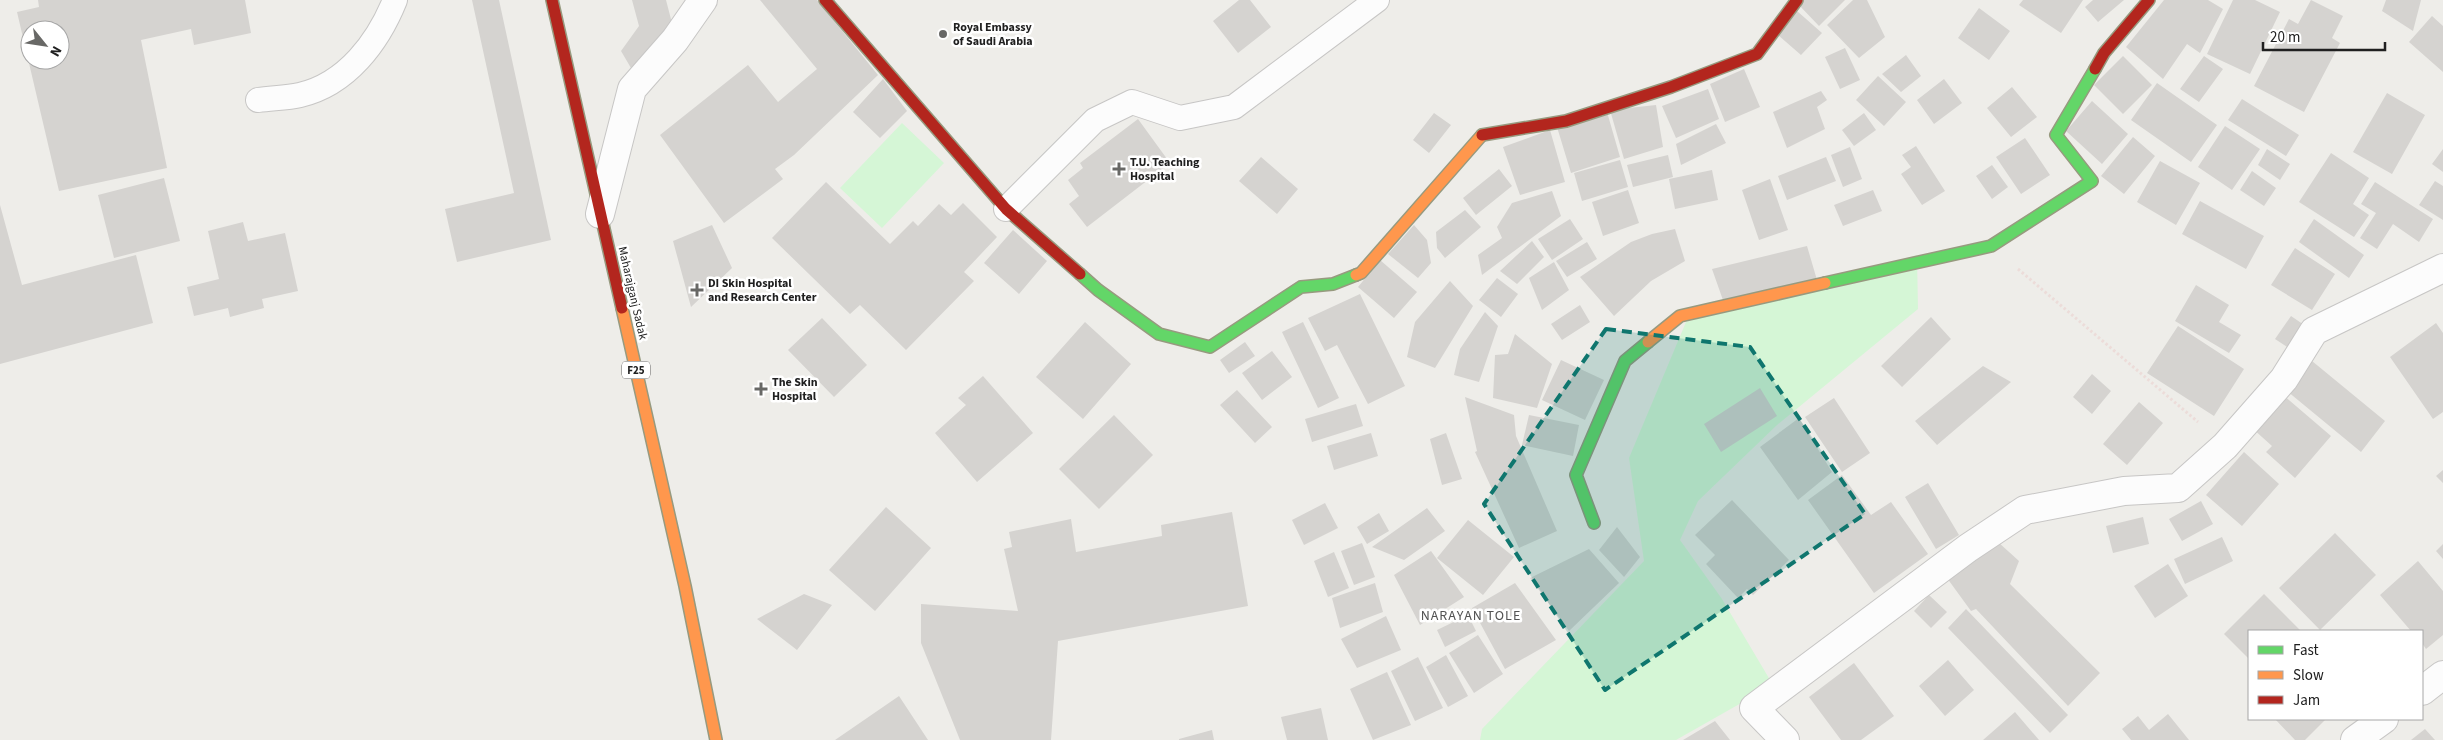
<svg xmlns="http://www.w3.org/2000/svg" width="2443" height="740" font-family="'Source Sans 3',sans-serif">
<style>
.park{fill:#d5f6d6}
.building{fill:#d5d3d0;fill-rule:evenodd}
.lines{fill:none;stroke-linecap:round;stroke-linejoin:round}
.lane-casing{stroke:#c7c6c5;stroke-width:26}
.street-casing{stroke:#c7c6c5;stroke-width:30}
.fast-casing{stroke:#979a7f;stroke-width:14}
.slow-casing{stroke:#979a7f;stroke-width:14}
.jam-casing{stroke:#979a7f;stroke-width:14}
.path{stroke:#ecdcd9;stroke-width:3;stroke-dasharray:2.5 2.5;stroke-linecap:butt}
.lane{stroke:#fcfcfc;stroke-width:24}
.street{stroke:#fcfcfc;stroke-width:28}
.fast{stroke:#63d668;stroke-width:11}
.slow{stroke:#ff974d;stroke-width:11}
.jam{stroke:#b3261e;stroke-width:11}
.marked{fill:#0f766e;fill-opacity:0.2;stroke:#0f766e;stroke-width:4;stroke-dasharray:10 6;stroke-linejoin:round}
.poi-dot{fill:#686866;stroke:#fff;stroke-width:2}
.labels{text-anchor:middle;stroke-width:5;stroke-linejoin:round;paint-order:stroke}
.shield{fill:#fff;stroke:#636363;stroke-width:1}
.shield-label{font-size:11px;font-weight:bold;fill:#202020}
.poi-label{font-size:12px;font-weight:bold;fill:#202020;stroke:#fff;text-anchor:start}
.street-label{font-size:12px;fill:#202020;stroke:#fff}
.neighbourhood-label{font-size:14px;letter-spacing:1px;fill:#535353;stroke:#fff}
</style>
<rect width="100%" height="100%" fill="#eeede9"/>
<path class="park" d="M902,123L944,163L882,228L840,188Z
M1917,255L1918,309L1777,425L1698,501L1680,540L1722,599L1773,685L1676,740H1480L1482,729L1644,561L1629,458L1686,322Z"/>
<path class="building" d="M38,0H245L251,33L194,45L191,29L141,40L167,168L59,191L17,12L39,7ZM30,30H60V60H30Z
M472,0H499L551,240L457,262L445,209L514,193Z
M632,0H666L673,27L631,68L621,51L639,26Z
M760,0H817L878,75L794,155L775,169L783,179L724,223L660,135L748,65L778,102L817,69Z
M1239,0H1250L1271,27L1238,53L1213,21Z
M1801,0H1845L1819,26L1797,3Z
M1853,0H1867L1885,37L1859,58L1827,25Z
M2023,0H2083L2061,33L2019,5Z
M2093,0H2124L2098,22L2085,7Z
M2164,0H2208L2223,9L2200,53L2187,44L2163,79L2126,47Z
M2233,0H2255L2280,12L2250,74L2207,54Z
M2311,0L2343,16L2332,38L2340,43L2304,112L2254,86L2289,19L2298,24Z
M2386,0H2421L2413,31L2382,11Z
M1979,8L2010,31L1989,60L1958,38Z
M1797,11L1822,33L1801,55L1777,34Z
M2432,16L2443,26V72L2409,42Z
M1845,48L1860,80L1840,89L1825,57Z
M1906,55L1921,76L1901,92L1882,74Z
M2123,56L2152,85L2123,114L2094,85Z
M2204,56L2223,69L2199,102L2180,89Z
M1744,69L1760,107L1725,122L1710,84Z
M1878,76L1906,102L1884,126L1856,100Z
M883,79L907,111L880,138L853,112Z
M1944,79L1962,103L1934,124L1917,100Z
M2157,83L2217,125L2191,162L2131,120Z
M2012,87L2037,117L2011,137L1987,108Z
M1708,89L1719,119L1676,138L1662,106Z
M1821,91L1827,100L1817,107L1825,129L1787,148L1773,112Z
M2387,93L2425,115L2392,174L2353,152Z
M2242,99L2299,135L2286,156L2228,120Z
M2092,101L2128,134L2102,164L2066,131Z
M1656,105L1663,147L1624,159L1610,110Z
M1607,112L1620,157L1571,173L1557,127Z
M1434,113L1451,125L1429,153L1413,140Z
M1864,113L1876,130L1854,146L1842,130Z
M1138,119L1170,163L1087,227L1069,204L1079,196L1068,180L1083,168L1080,163Z
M1716,124L1726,143L1681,165L1676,144Z
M2225,126L2260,149L2232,190L2198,167Z
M1550,130L1565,182L1520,195L1503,147Z
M2133,137L2155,156L2124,194L2101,176Z
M2025,138L2050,175L2021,194L1996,157Z
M1916,146L1945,191L1922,205L1901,174L1911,167L1902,155Z
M1850,147L1862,179L1843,187L1831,155Z
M2267,149L2290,164L2280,180L2258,165Z
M2443,149V172L2432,164Z
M2331,153L2369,178L2353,204L2369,215L2354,237L2299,202Z
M1668,155L1673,177L1633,187L1627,165Z
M1261,157L1298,189L1277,214L1239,181Z
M1826,157L1836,181L1787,200L1778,176Z
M1620,160L1628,187L1582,201L1574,173Z
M2160,161L2200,183L2176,225L2137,202Z
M1992,165L2008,187L1992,199L1976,176Z
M1499,169L1512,186L1476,215L1463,198Z
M1712,170L1718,200L1675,209L1669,179Z
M2252,171L2276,188L2264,206L2240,190Z
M164,178L180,241L114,258L98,195Z
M1770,179L1788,230L1759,240L1742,190Z
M2435,181L2443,186V220L2419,205Z
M826,182L890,244L913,221L918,226L939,204L951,215L963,203L997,237L964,272L974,281L906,350L860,305L850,314L772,238Z
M2375,182L2433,219L2419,242L2393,224L2377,249L2360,238L2376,213L2361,204Z
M1628,190L1639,223L1603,236L1592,202Z
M1873,190L1882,211L1843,226L1834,205Z
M1552,191L1561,216L1482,275L1478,255L1502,238L1497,227L1512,203Z
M2200,201L2264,236L2246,269L2182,234Z
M0,205L22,285L136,255L153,323L0,364Z
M1465,210L1481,227L1445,258L1437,248L1436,232Z
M1570,219L1583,239L1552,260L1538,239Z
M2314,219L2364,255L2349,278L2299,242Z
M243,222L248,241L285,233L298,291L262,299L264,308L230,317L228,308L194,316L187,287L219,279L208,231Z
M712,225L732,268L691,307L673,241Z
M1414,225L1427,240L1431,263L1418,278L1388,254Z
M1675,229L1685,261L1651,281L1614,316L1580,277L1631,242L1652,234Z
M1013,230L1047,261L1019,294L984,263Z
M1532,241L1544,257L1517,284L1500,271Z
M1587,242L1597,259L1567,277L1556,261Z
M1807,246L1817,280L1724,303L1712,269Z
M2295,248L2335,274L2312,310L2271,285Z
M1380,260L1417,292L1394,318L1358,287Z
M1554,262L1569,290L1542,310L1529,278Z
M1497,278L1518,294L1501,317L1479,300Z
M1450,281L1473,306L1435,368L1407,357L1415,322Z
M2196,285L2229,305L2219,322L2241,335L2229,353L2175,321Z
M1360,294L1405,386L1368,404L1337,345L1325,351L1308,318Z
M1580,305L1590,322L1562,340L1551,324Z
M1485,312L1498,326L1479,382L1454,375L1460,349Z
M2291,316L2310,329L2295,352L2275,339Z
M1931,317L1951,339L1902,387L1881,366Z
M822,318L867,365L834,397L788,350Z
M1085,322L1131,364L1083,419L1036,377Z
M1303,322L1339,398L1318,408L1282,332Z
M2436,323L2443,333V412L2433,419L2390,357Z
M2178,326L2244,369L2214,416L2147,373Z
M1515,334L1552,364L1537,408L1493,398L1495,355L1508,354Z
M1245,342L1255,356L1229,373L1220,360Z
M1272,351L1292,377L1262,400L1242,373Z
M1561,360L1604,380L1585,420L1542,400Z
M2312,361L2385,421L2361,452L2287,391Z
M1983,366L2011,382L1937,445L1915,421Z
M2092,374L2111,391L2092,414L2073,397Z
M983,376L1033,433L977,482L935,433L966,405L958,398Z
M1760,388L1777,416L1721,452L1704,424Z
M1237,390L1272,427L1255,443L1220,405Z
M2282,394L2331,436L2295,478L2266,452L2272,446L2252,428Z
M1465,397L1514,415L1516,436L1557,531L1519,548L1475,452L1477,451Z
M1834,398L1870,453L1842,472L1805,417Z
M2139,402L2163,423L2127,465L2103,444Z
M1356,404L1363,426L1312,442L1305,419Z
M1114,415L1153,455L1099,509L1059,469Z
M1529,415L1579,425L1573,456L1522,445Z
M1799,418L1832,472L1798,500L1760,447Z
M1371,433L1378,456L1334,470L1327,446Z
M1446,433L1462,479L1442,485L1430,439Z
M2244,452L2279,484L2242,526L2206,495Z
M2443,470V483L2436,476Z
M1842,475L1871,515L1891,502L1928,554L1874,593L1808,500Z
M1928,483L1959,535L1936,549L1905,497Z
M1732,500L1789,560L1753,595L1747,589L1738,598L1706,564L1715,555L1695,535Z
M2201,501L2213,524L2182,541L2169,519Z
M1325,503L1338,528L1304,545L1292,520Z
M886,507L931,548L875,611L829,570Z
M1427,508L1445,531L1404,560L1372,547Z
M1232,512L1248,606L1058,641L1051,740H960L921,643V604L1018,611L1004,549L1012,547L1009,532L1071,519L1076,552L1162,536L1161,525Z
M1379,513L1389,531L1367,544L1357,527Z
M2143,517L2149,544L2113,553L2106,526Z
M1468,520L1514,557L1483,595L1437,558Z
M1617,527L1640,557L1624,577L1599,550Z
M2335,533L2376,575L2320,630L2279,588Z
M2222,537L2233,561L2185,584L2174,559Z
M1998,542L2019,561L2010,584L2100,673L2068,706L1976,609L1971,611L1947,578Z
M1362,543L1375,577L1354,585L1341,551Z
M2443,544V559L2436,551Z
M1589,549L1619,583L1569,631L1530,578Z
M1431,551L1464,597L1420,625L1394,575Z
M1334,552L1349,588L1328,597L1314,561Z
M2418,561L2443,591V635L2426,649L2422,643V631H2411L2380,595Z
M2168,564L2188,596L2155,618L2134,586Z
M1375,583L1383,612L1340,628L1332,598Z
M1515,583L1556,640L1505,669L1472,608Z
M804,594L832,605L797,650L757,619Z
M2264,594L2301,631H2249V659L2224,634Z
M1929,595L1947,612L1931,628L1914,611Z
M1966,609L2068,715L2050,733L1948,628Z
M1468,615L1476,631L1445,647L1437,630Z
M1386,616L1401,650L1357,668L1341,639Z
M1478,635L1503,674L1474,693L1449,653Z
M1446,655L1468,696L1448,707L1426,667Z
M1418,657L1443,708L1415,721L1391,671Z
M1948,660L1974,690L1945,716L1919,686Z
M1854,663L1894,716L1861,740H1841L1809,697Z
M1387,672L1411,725L1373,740L1350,689Z
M899,696L928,740H835Z
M1321,708L1328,740H1287L1281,717Z
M2015,712L2039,740H1983Z
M2168,714L2189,740H2131L2122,729L2138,716L2149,730Z
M2275,719H2326L2305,740H2295Z
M1715,721L1730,740H1683Z
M2425,729L2435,740H2411Z
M1212,730L1214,740H1179V739Z"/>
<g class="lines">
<g class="lane-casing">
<path id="lane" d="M258,100C272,98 287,98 300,95C347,84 378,42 395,0
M1006,209L1095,120L1132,102L1180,118L1234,107L1377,0"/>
</g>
<g class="street-casing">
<path id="street" d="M600,214L632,89L675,40L703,0
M2422,691L2443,675
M1785,740L1754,708L1968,548L2025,510L2124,491L2178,488L2225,446L2284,379L2314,331L2443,268
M2355,740L2384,719"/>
</g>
<g class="fast-casing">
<path id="fast" d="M1080,274L1098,290L1159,334L1210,347L1301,287L1333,284L1356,275
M1825,283L1991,246L2092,181L2056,135L2095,69
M1594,523L1576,475L1625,361L1648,342"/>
</g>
<g class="slow-casing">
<path id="slow" d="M1356,275L1361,273L1482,135
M622,308L685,586L716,740
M1648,342L1680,316L1825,283"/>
</g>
<g class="jam-casing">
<path id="jam" d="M552,0L622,308
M825,0L1006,209L1080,274
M2095,69L2104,53L2149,0
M1482,135L1566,121L1671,87L1757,54L1797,0"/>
</g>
<path class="path" d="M2018,269L2198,422"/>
<use href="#lane" class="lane"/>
<use href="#street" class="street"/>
<use href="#fast" class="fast"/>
<use href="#slow" class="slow"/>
<use href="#jam" class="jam"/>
</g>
<path class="marked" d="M1606,329L1750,347L1865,514L1605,690L1484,504Z"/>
<g class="poi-dot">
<circle cx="943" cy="34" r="5"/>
<path d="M1116.5 161.5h5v5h5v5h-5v5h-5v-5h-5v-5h5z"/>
<path d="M694.5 282.5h5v5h5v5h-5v5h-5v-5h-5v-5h5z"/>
<path d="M758.5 381.5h5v5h5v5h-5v5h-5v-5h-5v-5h5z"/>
</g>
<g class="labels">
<rect class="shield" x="622" y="361.5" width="28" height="17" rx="4"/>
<g class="shield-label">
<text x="636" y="374">F25</text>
</g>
<g class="poi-label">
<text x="953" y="31">Royal Embassy<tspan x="953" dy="14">of Saudi Arabia</tspan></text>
<text x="1130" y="166">T.U. Teaching<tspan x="1130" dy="14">Hospital</tspan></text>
<text x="708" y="287">DI Skin Hospital<tspan x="708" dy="14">and Research Center</tspan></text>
<text x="772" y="386">The Skin<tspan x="772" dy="14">Hospital</tspan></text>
</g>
<g class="street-label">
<text transform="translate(633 293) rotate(77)" y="4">Maharajganj Sadak</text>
</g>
<g class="neighbourhood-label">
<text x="1471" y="620">NARAYAN TOLE</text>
</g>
</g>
<rect x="2248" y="630" width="175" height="90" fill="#ffffff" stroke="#a6a6a6"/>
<rect x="2258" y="646" width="25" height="8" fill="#63d668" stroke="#a6a6a6"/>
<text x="2293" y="655" font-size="15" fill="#202020">Fast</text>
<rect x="2258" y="671" width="25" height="8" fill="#ff974d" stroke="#a6a6a6"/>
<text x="2293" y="680" font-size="15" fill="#202020">Slow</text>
<rect x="2258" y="696" width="25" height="8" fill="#b3261e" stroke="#a6a6a6"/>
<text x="2293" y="705" font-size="15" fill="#202020">Jam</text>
<g transform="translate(45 45) rotate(120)"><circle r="24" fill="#ffffff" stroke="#a6a6a6"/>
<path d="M0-4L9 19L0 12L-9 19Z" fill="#686866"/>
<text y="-8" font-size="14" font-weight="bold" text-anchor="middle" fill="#202020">N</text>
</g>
<path d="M2263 42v8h122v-8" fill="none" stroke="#202020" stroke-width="2.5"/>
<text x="2270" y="42" font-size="15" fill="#202020" stroke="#ffffff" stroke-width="4" paint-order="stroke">20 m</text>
</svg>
